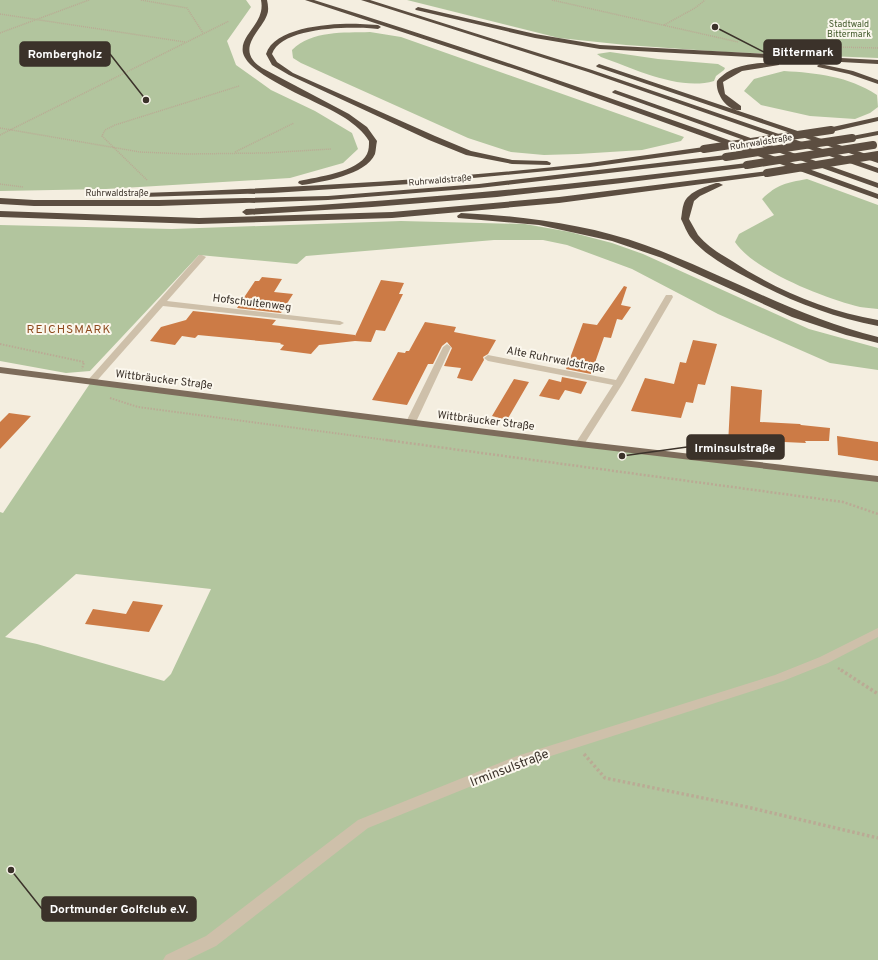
<svg xmlns="http://www.w3.org/2000/svg" width="878" height="960" font-family="Overpass,sans-serif">
<style>
.green{fill:#b2c59e;fill-rule:evenodd}
.building{fill:#cc7b46}
.lines{fill:none;stroke-linecap:round;stroke-linejoin:round}
.path-far3{stroke:#baaa94;stroke-width:1.5;stroke-dasharray:1 1;stroke-linecap:butt}
.path-far2{stroke:#baaa94;stroke-width:2;stroke-dasharray:1.5 1.5;stroke-linecap:butt}
.path-far1{stroke:#baaa94;stroke-width:2.5;stroke-dasharray:2 2;stroke-linecap:butt}
.path{stroke:#baaa94;stroke-width:3.5;stroke-dasharray:2.5 2.5;stroke-linecap:butt}
.minor{fill:#cec0aa;fill-rule:evenodd}
.major{fill:#7d6c5b;fill-rule:evenodd}
.highway{fill:#5c4e41;fill-rule:evenodd}
.highway-bridge{stroke:#5c4e41;stroke-width:8}
.labels{text-anchor:middle;stroke-width:4;stroke-linejoin:round;paint-order:stroke}
.far-park-label{font-size:9px;fill:#435b2c;stroke:#fbf7ed}
.far-street-label{font-size:9px;fill:#3b322a;stroke:#fbf7ed}
.street-label{font-size:11px;fill:#3b322a;stroke:#fbf7ed}
.neighbourhood-label{font-size:12px;letter-spacing:1px;fill:#8f4b1f;stroke:#fbf7ed}
.near-street-label{font-size:13px;fill:#3b322a;stroke:#fbf7ed}
.leader{fill:none;stroke:#3b322a;stroke-width:1.5}
.callout-dot{fill:#3b322a;stroke:#fbf7ed;stroke-width:1.5}
.callout{fill:#3b322a;stroke:#3b322a;stroke-width:1.5}
.callout-label{font-size:12px;text-anchor:middle;font-weight:bold;fill:#fff}
</style>
<rect width="100%" height="100%" fill="#f4eee0"/>
<path class="green" d="M0,0H246L251,7L227,41L236,65L271,90L315,111L352,133L358,149L343,163L290,178L106,189L0,191Z
M407,0H878V58L725,52L626,45L559,38Z
M370,32L401,37L684,137L681,141L642,150L578,154L544,155L511,152L468,138L301,63L293,58L292,50C312,30 344,33 370,32Z
M610,52L658,59L718,64L725,68L724,70L716,76L714,81C679,91 635,69 601,57L597,54Z
M784,71C817,73 848,76 877,95L878,107L870,113L855,119L810,116L761,105L744,91L754,79Z
M807,179L878,205V309C872,308 865,308 860,307C826,299 754,271 735,242L739,234L774,215L762,199C778,184 785,183 807,179Z
M401,221L525,224L570,232L612,243L643,254L809,329L878,348V370L830,363L718,314L632,269L567,245L543,240H494L306,256L297,264L199,255L90,371L66,373L0,361V225L172,229Z
M91,382L878,479V960H0V512L3,513ZM76,574L211,589L171,674L164,681L37,644L5,637Z"/>
<path class="building" d="M262,277L282,279L274,292L293,294L281,313L237,308L255,281H259Z
M381,280L404,283L399,294H403L385,331L376,330L371,342L355,341L319,345L311,354L280,350L284,345L280,344L281,343L198,335L195,338L182,336L175,345L150,341L161,327L186,320L193,311L276,320L272,325L355,335V336Z
M624,286L627,287L621,305L631,307L622,320L617,319L611,338L604,337L591,374L566,369L583,323L597,325Z
M425,322L456,327L454,332L496,340L488,354L483,357L484,360L472,381L457,378L461,368L444,366L452,348L447,342L442,346L433,364H428L407,405L372,400L398,352L405,353L406,351H409Z
M693,340L717,344L705,385L698,384L693,403L686,402L681,418L631,411L645,378L674,384L680,362L686,363Z
M562,377L587,382L581,394L565,390L559,400L539,396L549,379L561,382Z
M514,379L529,382L507,420L492,416Z
M731,386L762,390L760,422L800,424L801,425L830,428L829,441H805L806,443L761,441V449L728,445Z
M9,413L31,416L0,449V422Z
M837,436L878,442V461L838,455Z
M133,601L163,605L149,632L85,624L93,609L126,614Z"/>
<g class="lines">
<path class="path-far3" d="M141,0L187,8L203,33
M552,0L738,42
M0,14L185,42
M664,25L695,8L705,0
M0,33L89,0
M837,47L878,48
M0,128L140,152L187,154L265,153L331,149
M0,135L229,21
M235,152L294,123
M147,180L102,136L105,130L115,125L239,86
M0,184L23,187"/>
<path class="path-far2" d="M0,344L84,362L82,369
M110,398L138,407L394,441"/>
<path class="path-far1" d="M386,440L843,502L878,514
M838,668L843,671"/>
<path class="path" d="M841,670L878,694
M584,754L605,778L747,807L878,838"/>
<path class="minor" d="M199,255H202L206,257L167,301L340,321L344,323L340,325L163,306L94,384H88L87,382L88,380Z
M666,295H672L673,297L623,383L583,446H577L575,444L613,385L488,361L484,358L488,355L616,380Z
M447,344L451,347L416,422L414,424H408L406,422L443,347Z
M878,628V637L828,663L783,681L526,764L368,828L216,946L187,960H163L166,955L206,936L358,820L517,756L775,675L820,657Z"/>
<path class="major" d="M0,367L580,441L878,476V482L580,447L0,373Z"/>
<path class="highway" d="M261,0H267C268,5 269,10 267,15C262,29 241,44 253,60C255,63 259,66 262,68L349,114L367,127L377,141C376,145 376,150 375,154C366,175 322,182 302,185L298,183L299,181C317,177 358,172 367,154C369,150 369,145 369,141C363,131 355,125 345,118C323,103 249,77 243,53C239,34 266,24 261,0Z
M305,0H314C504,59 691,126 878,194V199L521,71Z
M361,0H370L592,70L878,168V173L588,72Z
M418,7L535,34L600,45L878,60V64L600,49L535,38L416,10L415,9Z
M360,24L378,25L381,27L378,29C353,26 282,26 272,54L277,62L293,73L435,136L471,151L512,160L547,161L551,163L550,165L512,164L466,155L429,140L289,75L272,65L266,54C275,26 335,23 360,24Z
M777,62L779,63V65L742,71L723,82L725,94L741,106V110C727,112 715,93 717,81C731,64 756,63 777,62Z
M599,64L878,158V163L597,67L596,66Z
M820,64L853,71L878,80V84L849,74L818,67L817,66Z
M615,90L878,183V188L613,93L612,92Z
M878,117V121L831,132L827,130L828,128Z
M878,131V135L852,140L848,138L852,136Z
M704,147L708,149L707,151L590,167L410,184L273,193L142,197L138,195L142,193C292,188 442,180 590,163C628,158 666,152 704,147Z
M726,155H729V159L479,188L328,200L159,206H34L0,204V198L34,200H159L328,196L479,184Z
M747,163L751,165L750,167L622,183L497,197L372,207L246,215L242,212L246,209C414,201 580,184 747,163Z
M767,171H770V175L559,203L392,218L199,224L0,217V211L199,218L392,212L559,197Z
M716,183H719L723,185L700,196L694,201L689,219C692,224 695,230 698,235C707,246 720,254 732,261C776,290 826,311 878,320V326C831,317 788,300 746,277C727,267 705,255 691,238C687,233 684,225 681,219C682,214 682,208 684,203C689,191 705,187 716,183Z
M461,213C523,216 586,224 645,245C724,274 796,317 878,337V343L846,335L792,317L662,258L612,241L539,225L458,218L457,216Z"/>
<path class="highway-bridge" d="M704,149L831,130
M726,157L852,138
M747,165L873,145
M767,173L878,155"/>
</g>
<g class="labels">
<g class="far-park-label">
<text x="849" y="27">Stadtwald<tspan x="849" dy="10">Bittermark</tspan></text>
</g>
<g class="far-street-label">
<text transform="translate(761 142) rotate(-9)" y="3">Ruhrwaldstraße</text>
<text transform="translate(440 180) rotate(-5)" y="3">Ruhrwaldstraße</text>
<text x="117" y="196">Ruhrwaldstraße</text>
</g>
<g class="street-label">
<text transform="translate(252 302) rotate(7)" y="4">Hofschultenweg</text>
<text transform="translate(556 359) rotate(11)" y="4">Alte Ruhrwaldstraße</text>
<text transform="translate(164 379) rotate(7)" y="4">Wittbräucker Straße</text>
<text transform="translate(486 420) rotate(7)" y="4">Wittbräucker Straße</text>
</g>
<g class="neighbourhood-label">
<text x="69" y="333">REICHSMARK</text>
</g>
<g class="near-street-label">
<text transform="translate(509 767) rotate(-21)" y="5">Irminsulstraße</text>
</g>
</g>
<path class="leader" d="M715 27L764 52M146 100L110 54M622 456L687 447M11 870L42 909"/>
<g class="callout-dot">
<circle cx="715" cy="27" r="4"/>
<circle cx="146" cy="100" r="4"/>
<circle cx="622" cy="456" r="4"/>
<circle cx="11" cy="870" r="4"/>
</g>
<g class="callout">
<rect x="764" y="40" width="77" height="24" rx="4"/>
<rect x="20" y="42" width="90" height="24" rx="4"/>
<rect x="687" y="435" width="97" height="24" rx="4"/>
<rect x="42" y="897" width="154" height="24" rx="4"/>
</g>
<g class="callout-label">
<text x="803" y="56">Bittermark</text>
<text x="65" y="58">Rombergholz</text>
<text x="735" y="452">Irminsulstraße</text>
<text x="119" y="913">Dortmunder Golfclub e.V.</text>
</g>
</svg>
